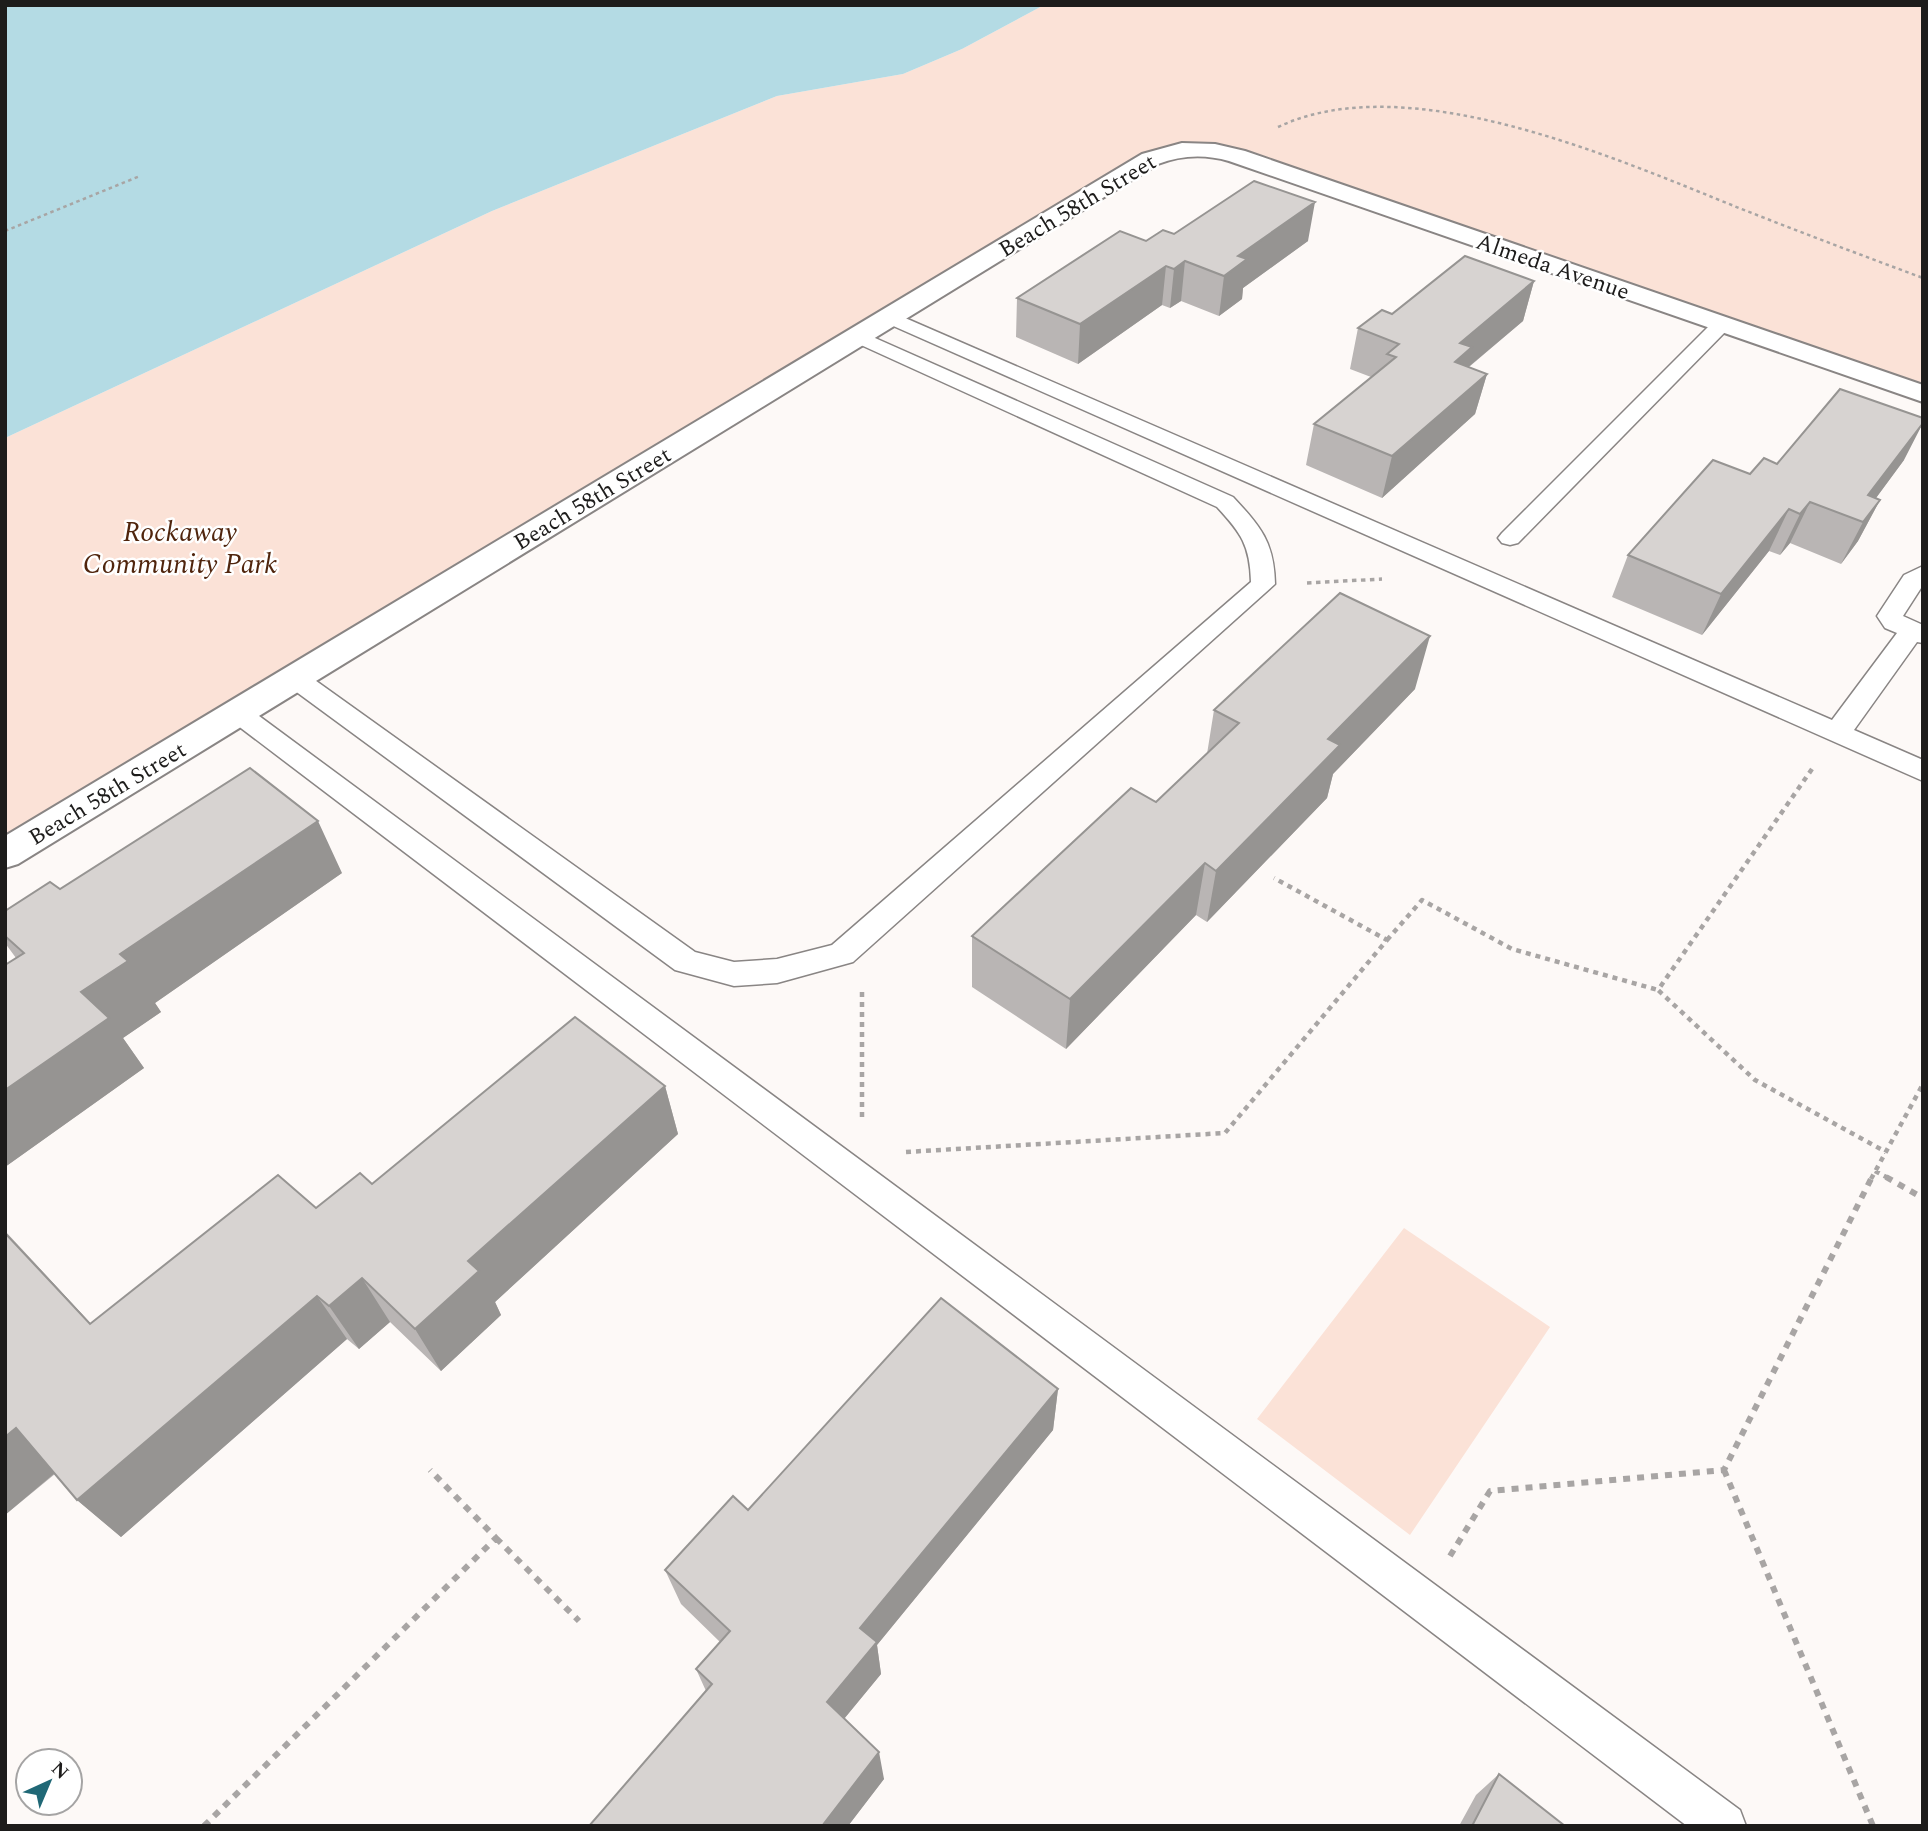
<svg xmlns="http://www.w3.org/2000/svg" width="1928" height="1831" font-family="Spectral,serif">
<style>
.green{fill:#fbe2d7}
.water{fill:#b4dbe4}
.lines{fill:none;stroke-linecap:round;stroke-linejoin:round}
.lane-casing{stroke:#898584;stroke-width:3}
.street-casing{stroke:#898584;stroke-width:4}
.path-far3{stroke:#a8a5a4;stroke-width:2.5;stroke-dasharray:3.5 3.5;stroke-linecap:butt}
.path-far2{stroke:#a8a5a4;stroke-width:3.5;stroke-dasharray:4.5 4.5;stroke-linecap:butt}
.path-far1{stroke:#a8a5a4;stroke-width:4.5;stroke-dasharray:5 5;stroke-linecap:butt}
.path{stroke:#a8a5a4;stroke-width:6;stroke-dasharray:7 7;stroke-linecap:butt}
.lane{fill:#fff;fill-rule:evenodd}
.street{fill:#fff;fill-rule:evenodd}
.wall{fill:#b9b5b4}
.shaded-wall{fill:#969492}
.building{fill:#d7d3d1;stroke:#969492;stroke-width:2}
.labels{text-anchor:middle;stroke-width:5;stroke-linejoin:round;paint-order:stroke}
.far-street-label{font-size:23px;fill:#1d1c1b;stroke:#fff}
.park-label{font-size:28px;font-style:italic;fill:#50250d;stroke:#fff}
</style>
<rect width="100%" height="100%" fill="#fdf9f7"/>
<path class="green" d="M1044,5H1923V394L1237,156L1181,150L5,854V438L492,211L777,96L903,74L962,49Z
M1404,1228L1550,1327L1410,1535L1257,1419Z"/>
<path class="water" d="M5,5H1044L962,49L903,74L777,96L492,211L5,438Z"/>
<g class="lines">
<g class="lane-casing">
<path id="lane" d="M889,311L1832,720L1897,633L1885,628L1877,616L1904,575L1923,566V585L1903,616L1923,625V643L1917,642L1854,730L1923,760V781L882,321L879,317L882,313Z
M1722,318L1729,320L1732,324L1729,328L1518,543L1510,545L1502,543L1498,538L1502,533L1715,320Z
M857,330L1233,497C1261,527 1274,542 1275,584L853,962L777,983L734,986L675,970L287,685L283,679L287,673L296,670L305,673L695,952L734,962L777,959L832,945L1251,582C1250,545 1241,533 1217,507L850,340L847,336L850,332Z
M238,704L247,707L1740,1810L1746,1826H1687L229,719L225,713L229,707Z"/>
</g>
<g class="street-casing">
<path id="street" d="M1182,143L1215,144L1245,151L1923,385V402L1229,161C1205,154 1181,155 1158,164L18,864L5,868V836L1142,154Z"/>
</g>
<path class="path-far3" d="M1278,127C1407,66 1615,158 1739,208C1800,232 1861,255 1923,278
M5,231L140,176"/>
<path class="path-far2" d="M1307,583L1382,579"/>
<path class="path-far1" d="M1812,769L1658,990L1755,1080L1886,1152
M1387,940L1422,900L1512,949L1658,990
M862,992V1120
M906,1152L1225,1133L1387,940L1274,878
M1875,1171L1890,1179
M1871,1179L1923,1084"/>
<path class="path" d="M1886,1177L1923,1198
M1724,1470L1873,1826
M496,1538L579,1621
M1450,1556L1490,1491L1724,1470L1872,1177
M204,1826L496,1538L430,1470"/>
<use href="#lane" class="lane"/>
<use href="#street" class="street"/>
</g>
<path class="wall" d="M1174,234L1308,241L1243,288L1242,299L1219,316L1181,301L1170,308L1162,305L1078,364L1016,337L1017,298L1146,241Z
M1534,281L1523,321L1469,367L1487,374L1475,414L1382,498L1306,465L1314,424L1371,377L1350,369L1358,328L1392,314Z
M1904,460L1876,498L1880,500L1858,541L1841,564L1790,543L1780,555L1769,551L1702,635L1612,597L1628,555L1750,474L1777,464Z
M1415,689L1333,774L1327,798L1207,922L1196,915L1066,1049L972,987V936L1156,802L1207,754L1214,710Z
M342,873L155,1003L161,1012L123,1038L144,1068L5,1167V965L16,958L5,943V911Z
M665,1086L678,1134L495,1302L501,1315L441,1371L390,1322L359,1349L347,1339L121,1537L77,1500L55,1474L5,1515V1231L91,1324L316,1208L372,1184Z
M1058,1389L1053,1430L877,1645L881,1674L844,1719L884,1779L848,1826H589L706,1691L696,1669L720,1642L681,1604L665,1570L748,1510Z
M1499,1774L1565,1826H1459L1476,1795Z"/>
<path class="shaded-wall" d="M1315,202L1308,241L1243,288L1242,299L1219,316L1224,276L1238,256Z
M1185,261L1181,301L1170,308L1174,269Z
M1166,266L1162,305L1078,364L1080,324Z
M1534,281L1523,321L1466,369L1445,402L1460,343Z
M1487,374L1475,414L1382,498L1392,456Z
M1923,423L1904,460L1859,521L1868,495Z
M1880,500L1858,541L1841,564L1863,522Z
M1810,502L1790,543L1780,555L1800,514Z
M1789,509L1769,551L1702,635L1721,594Z
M1430,636L1415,689L1333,774L1327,798L1207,922L1216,871L1328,739Z
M318,821L342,873L155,1003L161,1012L123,1038L144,1068L5,1167V1090L81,992L120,954Z
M1205,863L1196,915L1066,1049L1070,999Z
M665,1086L678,1134L495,1302L501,1315L441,1371L415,1329L468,1261Z
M5,1231L131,1367L90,1324Z
M362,1278L390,1322L359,1349L329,1306Z
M317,1296L347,1339L121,1537L77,1500Z
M1058,1389L1053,1430L877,1645L881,1674L834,1731L827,1702L860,1628Z
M16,1428L62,1467L5,1515V1437Z
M879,1752L884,1779L848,1826H822Z"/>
<path class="building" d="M1254,181L1315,202L1238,256L1247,259L1224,276L1185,261L1174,269L1166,266L1080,324L1017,298L1120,231L1146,241L1163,230L1174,234Z
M1465,256L1534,281L1460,343L1472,347L1455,362L1487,374L1392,456L1314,424L1396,357L1387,354L1399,344L1358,328L1382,310L1392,314Z
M1840,389L1923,418V423L1868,495L1880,500L1863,522L1810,502L1800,514L1789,509L1721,594L1628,555L1713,460L1750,474L1764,458L1777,464Z
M1340,593L1430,636L1328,739L1340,745L1216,871L1205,863L1070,999L972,936L1131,788L1156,802L1239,723L1214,710Z
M250,768L318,821L120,954L128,961L81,992L109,1018L5,1090V965L24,953L5,936V911L50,882L60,889Z
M575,1017L665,1086L468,1261L479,1271L415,1329L362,1278L329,1306L317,1296L77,1500L16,1428L5,1437V1233L90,1324L278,1175L316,1208L360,1173L372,1184Z
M941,1298L1058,1389L860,1628L877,1642L827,1702L879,1752L822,1826H589L712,1684L696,1669L730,1631L665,1570L733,1496L748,1510Z
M1499,1774L1565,1826H1472Z"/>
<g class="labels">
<g class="far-street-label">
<text transform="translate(1077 205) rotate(-31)" y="8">Beach 58th Street</text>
<text transform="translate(1553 266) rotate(19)" y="8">Almeda Avenue</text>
<text transform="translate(592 498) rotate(-31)" y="8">Beach 58th Street</text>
<text transform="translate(107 793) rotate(-31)" y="8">Beach 58th Street</text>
</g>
<g class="park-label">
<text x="180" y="541">Rockaway<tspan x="180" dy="32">Community Park</tspan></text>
</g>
</g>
<rect width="1928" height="1831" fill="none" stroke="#1d1c1b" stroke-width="14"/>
<g transform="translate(49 1782) rotate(44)"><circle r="33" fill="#ffffff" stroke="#a5a4a4" stroke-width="2"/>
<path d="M0-5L12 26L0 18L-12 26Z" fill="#206876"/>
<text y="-10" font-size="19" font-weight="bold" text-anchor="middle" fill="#1d1c1b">N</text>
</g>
</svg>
